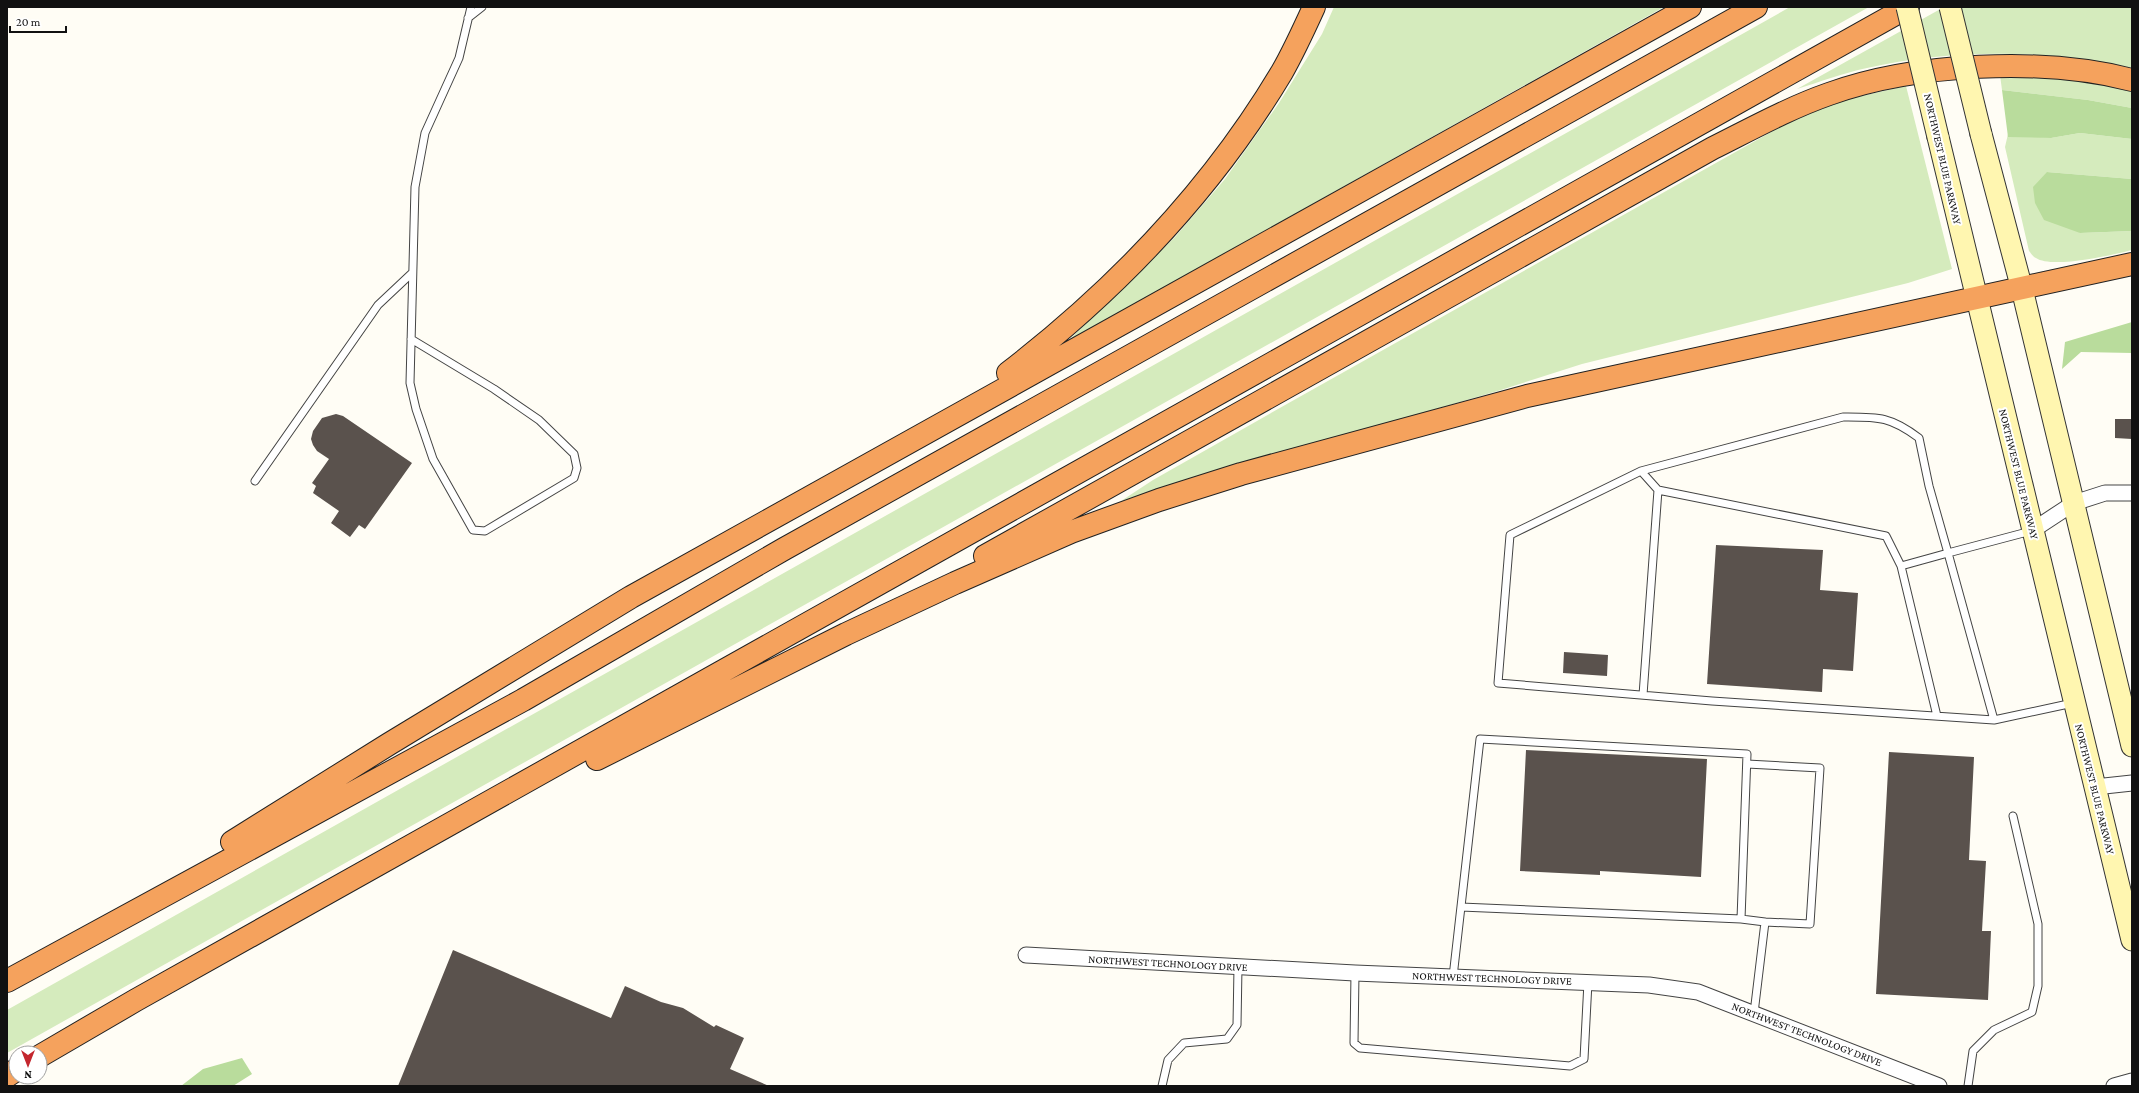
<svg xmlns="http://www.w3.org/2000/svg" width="2139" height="1093" font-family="'Crimson Pro',serif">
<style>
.green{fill:#d5ebbd}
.forest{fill:#b9dc9c}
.building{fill:#5a524d}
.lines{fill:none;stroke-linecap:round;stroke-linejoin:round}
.lane-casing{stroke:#444;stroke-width:9}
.street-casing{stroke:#444;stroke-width:17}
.secondary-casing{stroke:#333;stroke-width:23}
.highway-casing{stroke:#222;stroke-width:24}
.lane{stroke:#fff;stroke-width:7}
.street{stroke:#fff;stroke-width:15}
.secondary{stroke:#fff6b0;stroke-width:21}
.highway{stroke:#f5a25d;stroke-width:22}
.secondary-bridge-casing{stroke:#333;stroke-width:23;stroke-linecap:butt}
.secondary-bridge{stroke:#fff6b0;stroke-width:21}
.labels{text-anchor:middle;stroke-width:4;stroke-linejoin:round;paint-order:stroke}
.street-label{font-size:11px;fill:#111;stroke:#fff}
</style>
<rect width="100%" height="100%" fill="#fffdf5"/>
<path class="green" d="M1334,7H1664L1068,341L1175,237L1225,179L1279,103L1322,34Z
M1790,7H1869L7,1053V1010Z
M1944,7H2132V68C2048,49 1950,49 1867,68C1843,73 1820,82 1797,89Z
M2000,75L2068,78L2132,90V108L2088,100L2002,90Z
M1906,86L1952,269L1908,283L1582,364L1501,390L1121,501L1153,480L1278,409L1780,127L1817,110L1848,99Z
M2080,133L2132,139V179L2047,172L2080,233L2132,231V250C2113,255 2052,269 2036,258C2033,257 2031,253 2029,251L2005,147L2008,134L2051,138Z"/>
<path class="forest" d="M2002,90L2088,100L2132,108V139L2080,133L2051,138L2008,137Z
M2047,172L2132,179V231L2080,233L2044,220L2035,203L2033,187Z
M2132,322V353L2081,352L2062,369L2065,342Z
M242,1058L252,1074L233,1086H181L203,1069Z"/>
<path class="building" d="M336,414L343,416L412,463L365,529L359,525L350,537L331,523L339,511L313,493L316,486L312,483L329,459L317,451L313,445L311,439L313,431L322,418Z
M2115,419H2132V439L2115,438Z
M1716,545L1823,550L1820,590L1858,593L1853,671L1823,669L1822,692L1707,684Z
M1564,652L1608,655L1607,676L1563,673Z
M1526,750L1707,759L1701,877L1600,871V875L1520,871Z
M1889,752L1974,757L1969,860L1986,861L1982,931H1991L1988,1000L1876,994Z
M453,950L611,1018L625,986L661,1002L683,1008L714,1027L716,1025L744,1038L730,1069L769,1086H398Z"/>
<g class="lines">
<g class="lane-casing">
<path id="lane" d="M468,18L482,7
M411,339L494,389L539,420L574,454L577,468L574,478L485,531L473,530L433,459L416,409L410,383L415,187L425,133L459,58L471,7
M1641,471L1658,490L1886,536L1901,566
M255,481L378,305L412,273
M2031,531L1948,553L1929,486L1919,438C1890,416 1878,417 1843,417L1641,471L1510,535L1498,683L1712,701L1994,720L2073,703
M1643,695L1658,490
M1937,716L1901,566L1948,553L1994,720
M1747,764L1820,768L1810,924L1765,922
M1461,907L1741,919
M1355,973L1354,1043L1360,1048L1570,1066L1584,1059L1588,982
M1453,977L1480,739L1747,754L1741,919L1765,922L1754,1013
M1162,1086L1168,1060L1184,1043L1227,1039L1237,1025L1238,967
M1968,1086L1973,1051L1994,1030L2032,1012L2038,986V924L2013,816"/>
</g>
<g class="street-casing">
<path id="street" d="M2033,530L2074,503L2105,493H2132
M2095,787L2132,783
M1026,955L1355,973L1649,985L1698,992L1939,1086
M2114,1086L2132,1081"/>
</g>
<g class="secondary-casing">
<path id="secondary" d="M1981,134L2022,289L2132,746
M1938,137L2132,940"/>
</g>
<g class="highway-casing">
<path id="highway" d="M1008,373C1117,289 1211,191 1282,72C1294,51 1304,29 1314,7
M985,556L1713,148C1751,129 1789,108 1829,94C1915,63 2043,57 2132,80
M597,759L846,634L955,583L1071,532L1159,500L1241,474L1527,396L2132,264
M232,842L389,744L631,597L1690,7
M7,981L523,700L784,549L1756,7
M40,1056L136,1000L1908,7
M7,1076L16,1070"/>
</g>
<use href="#lane" class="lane"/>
<use href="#street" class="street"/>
<use href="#secondary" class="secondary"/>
<use href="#highway" class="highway"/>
<g class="secondary-bridge-casing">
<path id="secondary-bridge" d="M1907,7L1938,137
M1950,7L1981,134"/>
</g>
<use href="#secondary-bridge" class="secondary-bridge"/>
</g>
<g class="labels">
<g class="street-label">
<text transform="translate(1943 159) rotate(77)" y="4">NORTHWEST BLUE PARKWAY</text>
<text transform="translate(2019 474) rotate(76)" y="4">NORTHWEST BLUE PARKWAY</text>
<text transform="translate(2095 789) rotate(76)" y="4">NORTHWEST BLUE PARKWAY</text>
<text transform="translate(1168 963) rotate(3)" y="4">NORTHWEST TECHNOLOGY DRIVE</text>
<text transform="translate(1492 978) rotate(2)" y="4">NORTHWEST TECHNOLOGY DRIVE</text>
<text transform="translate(1807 1034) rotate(21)" y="4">NORTHWEST TECHNOLOGY DRIVE</text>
</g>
</g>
<rect width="2139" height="1093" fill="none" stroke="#111111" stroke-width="16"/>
<g transform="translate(28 1065) rotate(180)"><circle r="19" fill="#ffffff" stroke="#a0a0a0"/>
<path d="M0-3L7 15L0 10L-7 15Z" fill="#c4262e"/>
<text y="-6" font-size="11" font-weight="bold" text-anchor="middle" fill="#111111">N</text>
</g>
<path d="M10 26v6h56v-6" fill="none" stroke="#111111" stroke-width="2"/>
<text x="16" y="26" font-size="12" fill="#111111" stroke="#ffffff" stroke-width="3" paint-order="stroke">20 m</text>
</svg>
